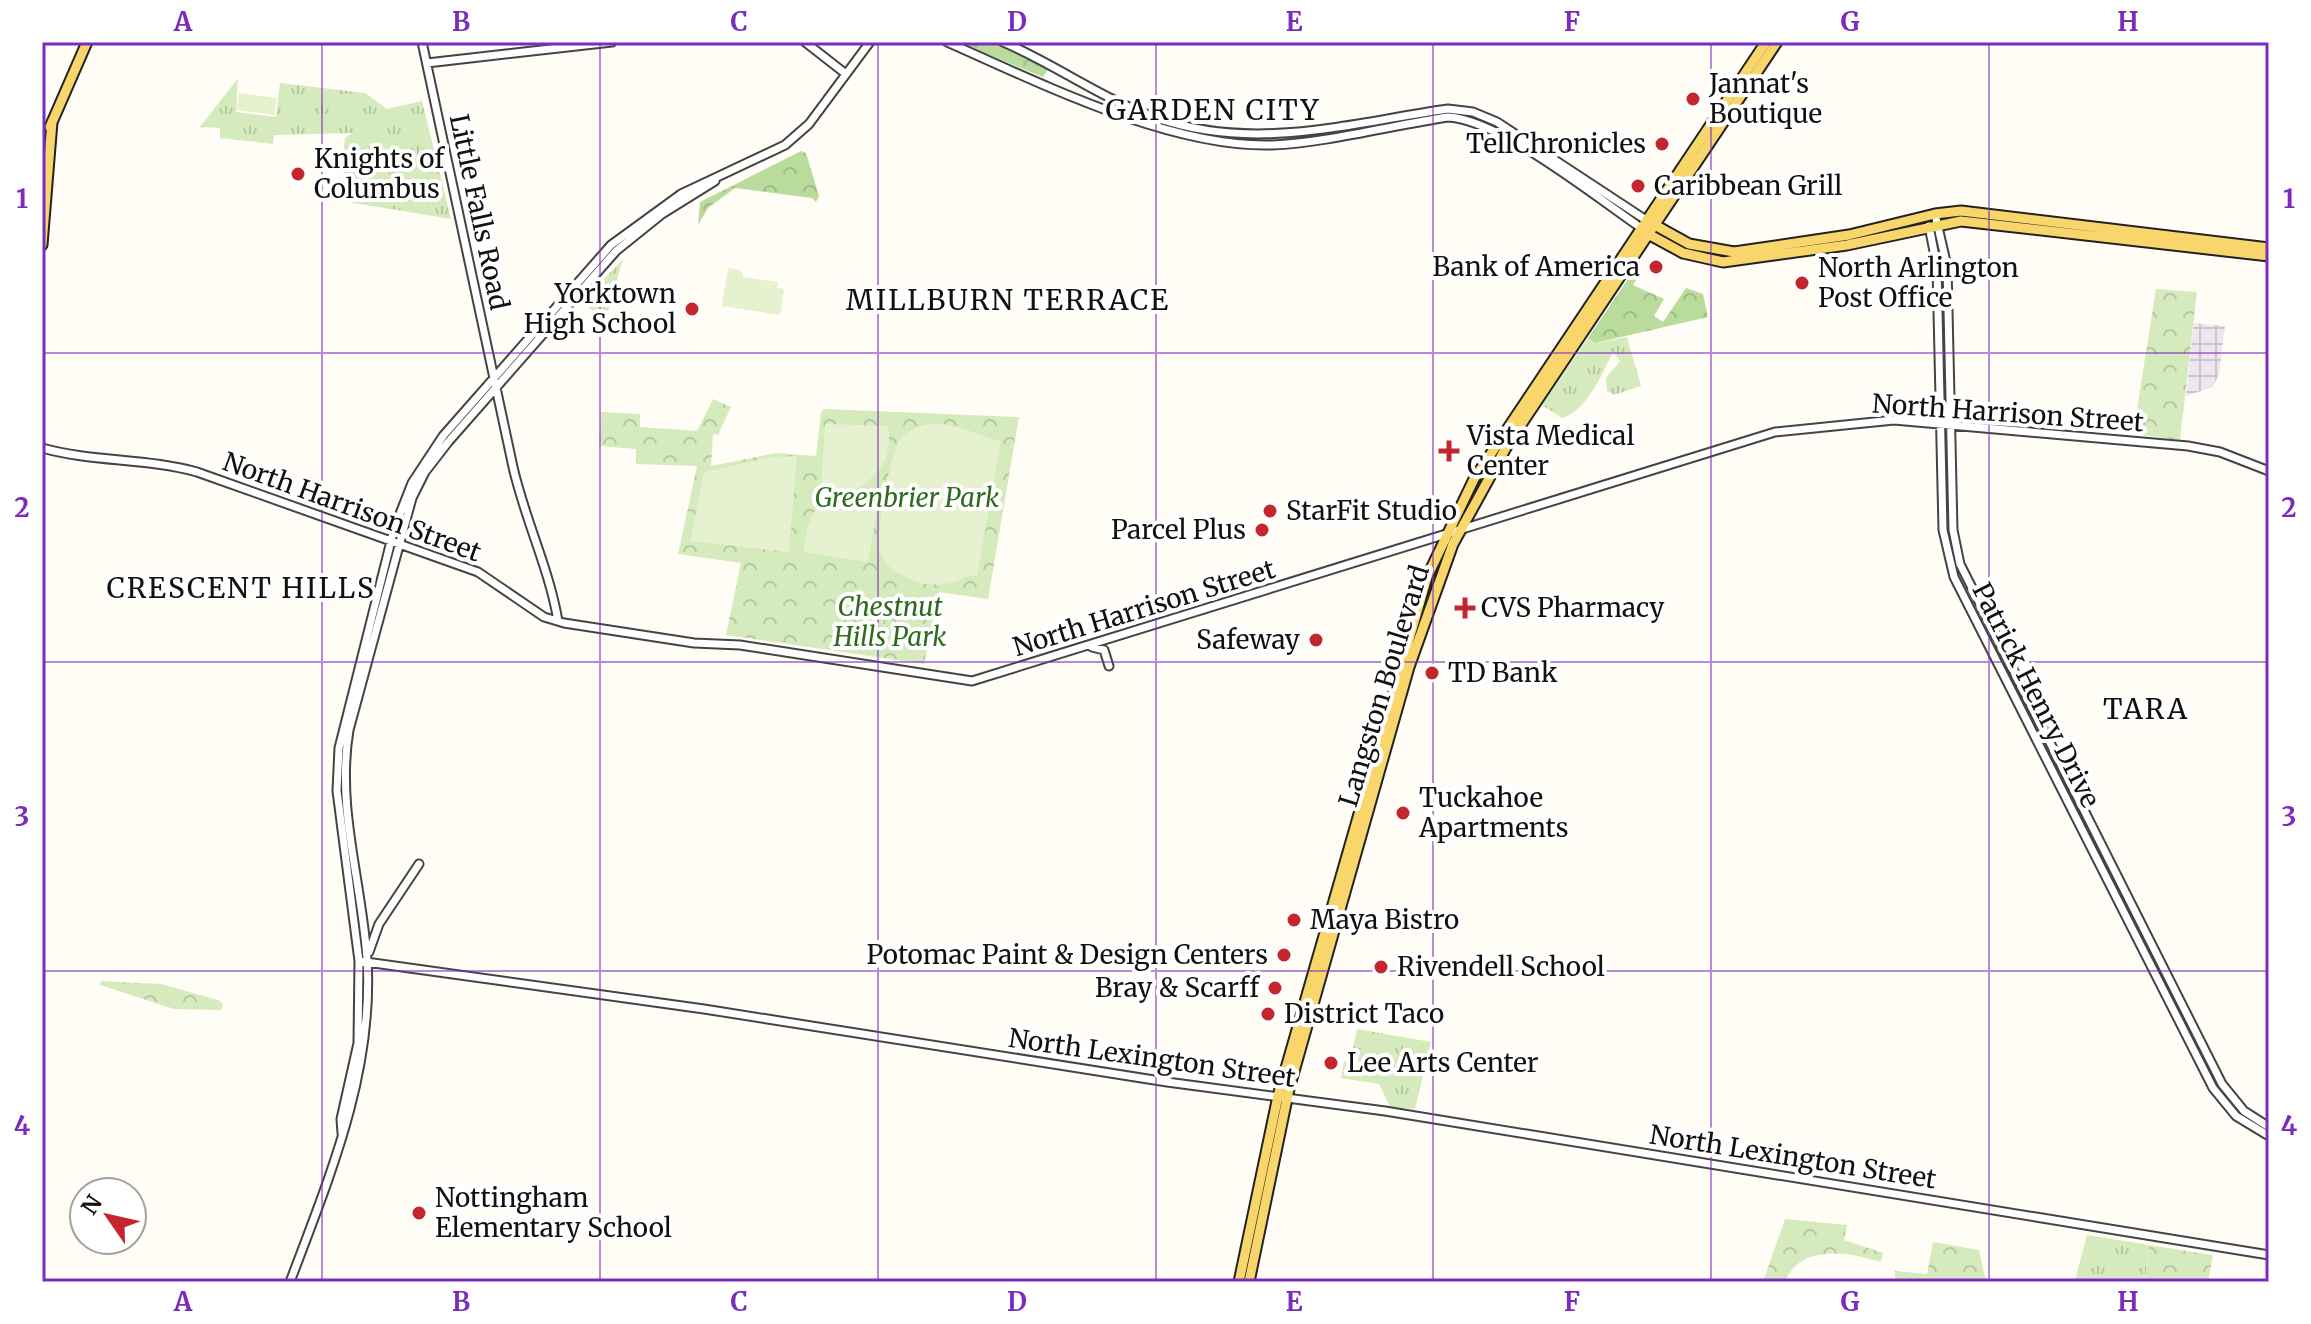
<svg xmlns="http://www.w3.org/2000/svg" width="2311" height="1324" font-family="Merriweather,serif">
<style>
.industrial{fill:url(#industrial-grid)}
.grass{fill:url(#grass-tufts)}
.forest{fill:url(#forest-crowns)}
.park{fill:url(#park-crowns)}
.pitch{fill:#e6f2cf}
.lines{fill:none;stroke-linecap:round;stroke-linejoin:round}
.minor-casing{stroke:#444;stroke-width:11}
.major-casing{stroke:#222;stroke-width:13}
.minor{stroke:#fff;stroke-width:7}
.major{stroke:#f9d66b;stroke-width:9}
.grid{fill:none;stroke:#7b2cbf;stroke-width:2;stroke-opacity:0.55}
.poi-dot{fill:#c4262e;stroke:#fff;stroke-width:3}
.labels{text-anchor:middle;stroke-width:8;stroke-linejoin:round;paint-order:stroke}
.poi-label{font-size:26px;fill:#111;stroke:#fff;text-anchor:start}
.street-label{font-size:26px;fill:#111;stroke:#fff}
.park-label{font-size:26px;font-style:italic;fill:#2f6b1f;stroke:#fff}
.neighbourhood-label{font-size:28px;letter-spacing:2px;fill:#111;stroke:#fff}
.neatline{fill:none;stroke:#7b2cbf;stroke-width:3}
.grid-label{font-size:26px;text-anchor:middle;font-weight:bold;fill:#7b2cbf}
</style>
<defs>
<pattern id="industrial-grid" width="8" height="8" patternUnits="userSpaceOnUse" patternTransform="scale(2)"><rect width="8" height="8" fill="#eee6ef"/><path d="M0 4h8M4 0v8" fill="none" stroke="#cbc4cc"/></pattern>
<pattern id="grass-tufts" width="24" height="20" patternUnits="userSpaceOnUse" patternTransform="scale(2)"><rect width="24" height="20" fill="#d5ebbd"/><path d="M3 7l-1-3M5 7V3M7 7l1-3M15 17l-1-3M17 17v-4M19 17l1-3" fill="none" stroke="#b6c8a1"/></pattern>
<pattern id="forest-crowns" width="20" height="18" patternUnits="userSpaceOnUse" patternTransform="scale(2)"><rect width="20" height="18" fill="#b9dc9c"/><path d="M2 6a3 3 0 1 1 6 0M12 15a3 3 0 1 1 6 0" fill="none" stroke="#9ebc85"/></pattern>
<pattern id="park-crowns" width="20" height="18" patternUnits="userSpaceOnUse" patternTransform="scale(2)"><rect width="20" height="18" fill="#d5ebbd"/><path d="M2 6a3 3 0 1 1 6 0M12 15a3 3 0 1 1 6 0" fill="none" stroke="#b6c8a1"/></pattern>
</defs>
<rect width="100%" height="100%" fill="#fffdf5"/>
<path class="industrial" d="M2194,323L2225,326L2219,374L2213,387L2186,396Z"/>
<path class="grass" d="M238,78L236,112L276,117L280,83L365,93L387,109L422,101L451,219L348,202L342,181L348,177L341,170L345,138L352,133L274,135L273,144L220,138V128L200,127Z
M623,259L608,311L595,313L582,302Z
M1627,337L1641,386L1614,395L1607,391L1606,378L1620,361L1613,352C1602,373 1588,410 1562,418L1542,405L1588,338L1596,343Z
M1357,1029L1431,1042L1415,1109L1390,1107L1379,1084L1341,1078L1344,1061L1351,1063L1356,1076L1360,1050L1353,1048Z
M2087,1235L2149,1245L2145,1282L2075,1280Z"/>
<path class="forest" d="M957,42H994L1049,68L1043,77Z
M801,151L806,153L819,196L816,202L812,198L735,188L708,208L698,225L700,202Z
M1630,276L1636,280L1633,285L1664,299L1654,316L1663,322L1686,288L1703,294L1708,317L1595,343L1588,338Z"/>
<path class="park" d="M2156,289L2197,292L2180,440L2133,434Z
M713,399L731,407L718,435L713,434L711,466L776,453L816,456L821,413L824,409L1019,417L988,599L939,592L924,664L726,635L741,563L678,554L697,466L636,464V449L599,446L601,412L640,414V427L697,431Z
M101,981L161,984L218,1000L223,1004L221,1010L174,1009L100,985Z
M1785,1219L1847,1225L1844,1240L1883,1253L1881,1262C1850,1252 1800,1243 1785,1282H1763Z
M1933,1242L1979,1250L1986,1282H1895V1271L1927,1274Z
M2149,1245L2213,1255L2208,1282H2145Z"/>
<path class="pitch" d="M239,93L277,98L274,115L236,110Z
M728,268L741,270L743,277L778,282L777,288L784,289L780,315L722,306Z
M825,424L888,426C893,456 881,475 854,490L880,493L868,562L803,552C808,527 809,506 834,495L821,494Z
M931,424C957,422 976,436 1001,441L977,576C967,574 963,579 954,582C936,587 916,585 900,574C891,569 883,562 880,551C875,535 890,456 899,441C907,430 918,426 931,424Z
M797,456L789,552L690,541L704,472L772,457Z"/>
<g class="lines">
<g class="minor-casing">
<path id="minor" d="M422,42L513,467C525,520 549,568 558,621
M805,42L846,74
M947,42C1040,83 1170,148 1272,145C1325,143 1394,125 1448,117C1501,120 1597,198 1644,230
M1003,42C1055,64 1103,100 1157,118C1255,152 1350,123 1448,109L1473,112L1497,122L1646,220
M427,63L612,42
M1935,214L1947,266L1953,530L1960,564L2222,1084L2244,1111L2269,1127
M1929,226L1937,267L1943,530L1954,577L2213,1088L2236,1116L2269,1136
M42,448C93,462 146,458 197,472L478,572L544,617L564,623L694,643L740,645L972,681L1775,432L1894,420L2188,446L2220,452L2269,471
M1092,647L1104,650L1109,666
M369,952L379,924L419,864
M359,961L704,1009L1167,1082L1385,1111L2269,1255
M342,1133L341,1119L358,1043L359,961L337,791L339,748L394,529L412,483L443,436L611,245L681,194L785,145L809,124L870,42
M290,1282C329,1178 374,1073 367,959C362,882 336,808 349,730L412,498L425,472L449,441L616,251L662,214L715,181"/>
</g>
<g class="major-casing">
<path id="major" d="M50,127L87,42
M1653,224L1689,244L1734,252L1849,235L1935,214L1961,211L2269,248
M1650,235L1683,253L1723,262L1847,245L1961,221L2269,256
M42,245L52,122
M1239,1282L1278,1096L1427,577L1474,479L1766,42
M1249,1282L1289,1089L1409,667L1453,544L1508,444L1777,42"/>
</g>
<use href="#minor" class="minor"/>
<use href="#major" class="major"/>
</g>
<path class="grid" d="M322,42V1282M600,42V1282M878,42V1282M1156,42V1282M1433,42V1282M1711,42V1282M1989,42V1282M42,353H2269M42,662H2269M42,971H2269"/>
<g class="poi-dot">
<circle cx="1693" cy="99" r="8"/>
<circle cx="1662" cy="144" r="8"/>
<circle cx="298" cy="174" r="8"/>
<circle cx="1638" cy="186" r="8"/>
<circle cx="1656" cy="267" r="8"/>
<circle cx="1802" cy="283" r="8"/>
<circle cx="692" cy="309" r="8"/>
<path d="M1445 439h8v8h8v8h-8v8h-8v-8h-8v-8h8z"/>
<circle cx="1270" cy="511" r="8"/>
<circle cx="1262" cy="530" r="8"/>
<path d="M1461 596h8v8h8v8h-8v8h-8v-8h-8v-8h8z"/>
<circle cx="1316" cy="640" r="8"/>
<circle cx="1432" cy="673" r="8"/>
<circle cx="1403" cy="813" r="8"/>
<circle cx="1294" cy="920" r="8"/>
<circle cx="1284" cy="955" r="8"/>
<circle cx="1381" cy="967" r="8"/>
<circle cx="1275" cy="988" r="8"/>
<circle cx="1268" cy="1014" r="8"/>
<circle cx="1331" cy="1063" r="8"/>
<circle cx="419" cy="1213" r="8"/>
</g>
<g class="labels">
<g class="poi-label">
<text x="1709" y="93">Jannat's<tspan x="1709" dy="30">Boutique</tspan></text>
<text x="1646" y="153" text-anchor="end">TellChronicles</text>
<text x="314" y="168">Knights of<tspan x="314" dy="30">Columbus</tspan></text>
<text x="1654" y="195">Caribbean Grill</text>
<text x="1640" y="276" text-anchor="end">Bank of America</text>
<text x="1818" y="277">North Arlington<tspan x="1818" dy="30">Post Office</tspan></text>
<text x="676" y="303" text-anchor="end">Yorktown<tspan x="676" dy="30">High School</tspan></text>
<text x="1467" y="445">Vista Medical<tspan x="1467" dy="30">Center</tspan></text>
<text x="1286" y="520">StarFit Studio</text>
<text x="1246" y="539" text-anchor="end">Parcel Plus</text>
<text x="1481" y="617">CVS Pharmacy</text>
<text x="1300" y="649" text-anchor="end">Safeway</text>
<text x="1448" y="682">TD Bank</text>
<text x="1419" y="807">Tuckahoe<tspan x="1419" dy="30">Apartments</tspan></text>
<text x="1310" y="929">Maya Bistro</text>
<text x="1268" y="964" text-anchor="end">Potomac Paint &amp; Design Centers</text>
<text x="1397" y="976">Rivendell School</text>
<text x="1259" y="997" text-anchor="end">Bray &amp; Scarff</text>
<text x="1284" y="1023">District Taco</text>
<text x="1347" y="1072">Lee Arts Center</text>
<text x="435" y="1207">Nottingham<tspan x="435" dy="30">Elementary School</tspan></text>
</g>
<g class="street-label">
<text transform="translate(479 212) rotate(78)" y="9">Little Falls Road</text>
<text transform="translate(2008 413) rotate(4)" y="9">North Harrison Street</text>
<text transform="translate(352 507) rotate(20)" y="9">North Harrison Street</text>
<text transform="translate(1144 608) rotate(-17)" y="9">North Harrison Street</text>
<text transform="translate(1384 686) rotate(-73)" y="9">Langston Boulevard</text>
<text transform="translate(2036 695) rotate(63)" y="9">Patrick Henry Drive</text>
<text transform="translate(1152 1058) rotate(8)" y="9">North Lexington Street</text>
<text transform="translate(1793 1157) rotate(9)" y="9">North Lexington Street</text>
</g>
<g class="park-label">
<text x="907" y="507">Greenbrier Park</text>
<text x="890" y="616">Chestnut<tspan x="890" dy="30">Hills Park</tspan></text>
</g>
<g class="neighbourhood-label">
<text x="1213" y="120">GARDEN CITY</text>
<text x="1008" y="310">MILLBURN TERRACE</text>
<text x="241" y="598">CRESCENT HILLS</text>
<text x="2146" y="719">TARA</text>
</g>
</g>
<rect width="2311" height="1324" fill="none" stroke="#ffffff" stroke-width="88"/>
<g transform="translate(108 1216) rotate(304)"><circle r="38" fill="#ffffff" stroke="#a0a0a0" stroke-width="2"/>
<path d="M0-6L14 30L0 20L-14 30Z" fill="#c4262e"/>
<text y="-12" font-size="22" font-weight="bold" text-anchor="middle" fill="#111111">N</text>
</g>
<rect x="44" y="44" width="2223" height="1236" class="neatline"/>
<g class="grid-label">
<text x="183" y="31">A</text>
<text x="461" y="31">B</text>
<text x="739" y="31">C</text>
<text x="1017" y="31">D</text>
<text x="1294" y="31">E</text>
<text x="1572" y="31">F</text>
<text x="1850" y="31">G</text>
<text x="2128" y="31">H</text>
<text x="22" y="208">1</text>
<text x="2289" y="208">1</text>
<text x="22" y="517">2</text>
<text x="2289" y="517">2</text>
<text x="22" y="826">3</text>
<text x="2289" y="826">3</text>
<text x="22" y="1135">4</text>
<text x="2289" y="1135">4</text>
<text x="183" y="1311">A</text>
<text x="461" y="1311">B</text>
<text x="739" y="1311">C</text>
<text x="1017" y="1311">D</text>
<text x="1294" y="1311">E</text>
<text x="1572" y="1311">F</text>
<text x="1850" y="1311">G</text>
<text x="2128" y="1311">H</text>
</g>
</svg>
